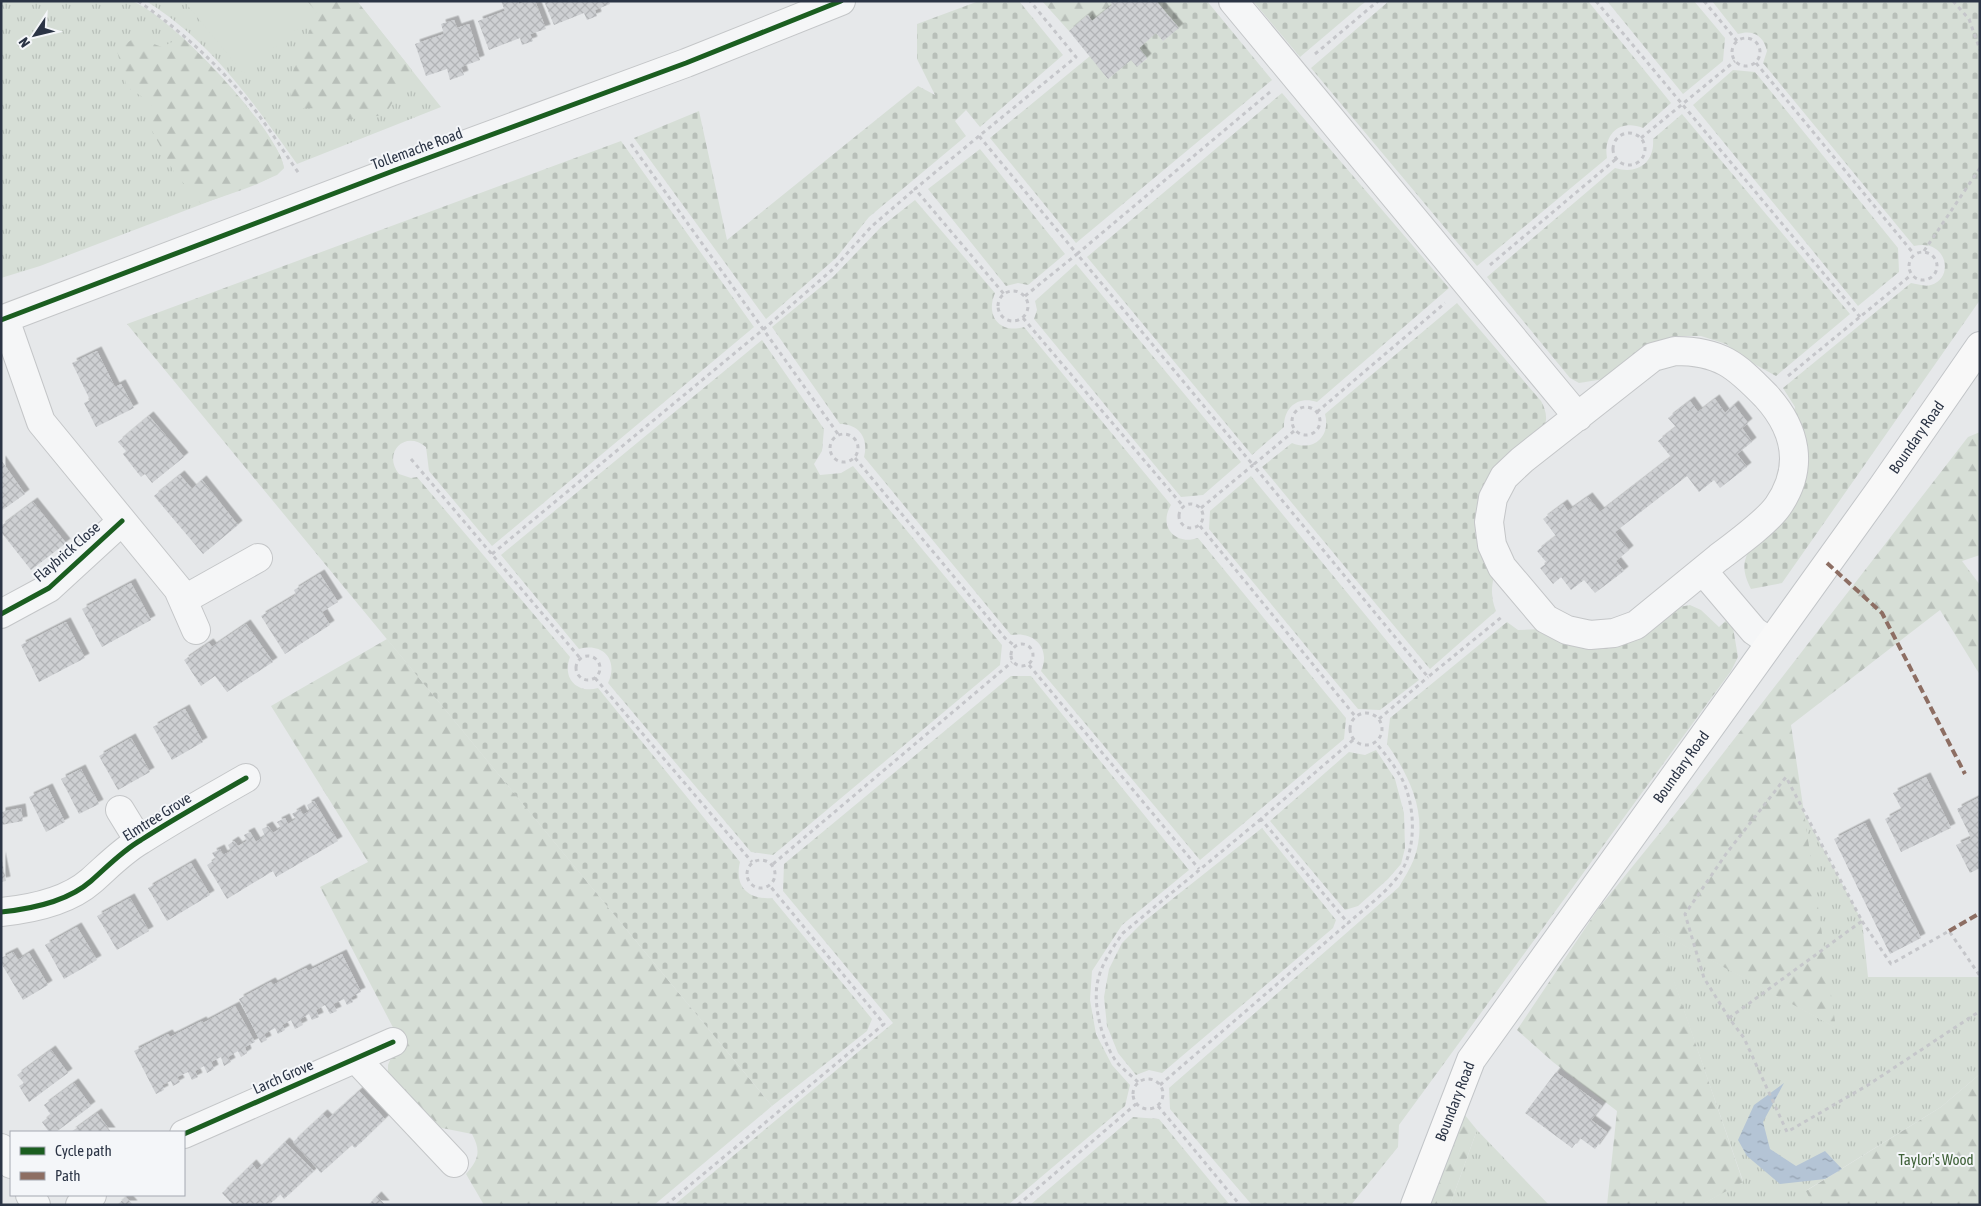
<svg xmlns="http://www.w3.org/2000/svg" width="1981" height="1206" font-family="'Asap Condensed',sans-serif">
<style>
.grass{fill:url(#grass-tufts)}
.forest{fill:url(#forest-firs)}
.cemetery{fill:url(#cemetery-stones)}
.pitch{fill:#d6ded6}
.water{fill:url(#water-ripples)}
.building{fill:url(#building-cross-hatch);filter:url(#shadow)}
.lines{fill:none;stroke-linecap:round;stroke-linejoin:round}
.minor-casing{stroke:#c4c6c8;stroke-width:30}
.major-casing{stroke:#c2c5c8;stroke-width:30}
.path{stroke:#c5c6ca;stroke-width:3;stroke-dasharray:4 4;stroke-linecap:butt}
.minor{stroke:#f5f6f7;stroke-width:28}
.major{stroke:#f8f8f8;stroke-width:28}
.quiet{stroke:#8d6e63;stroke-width:4;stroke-dasharray:8 4;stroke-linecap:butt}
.cycleway-casing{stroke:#f4f6f9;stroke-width:8}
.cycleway{stroke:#1b5e20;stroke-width:5}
.labels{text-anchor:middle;stroke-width:4;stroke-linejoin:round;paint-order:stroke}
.street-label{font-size:15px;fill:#2b3445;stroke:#f4f6f9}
.park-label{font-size:15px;fill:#3f6138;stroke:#f4f6f9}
</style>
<defs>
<pattern id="grass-tufts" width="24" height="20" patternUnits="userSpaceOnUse" patternTransform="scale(1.25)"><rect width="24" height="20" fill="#d6ded6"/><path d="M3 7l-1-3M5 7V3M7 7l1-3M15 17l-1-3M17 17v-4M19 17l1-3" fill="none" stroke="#b8bfb9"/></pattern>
<pattern id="forest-firs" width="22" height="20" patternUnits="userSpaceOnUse" patternTransform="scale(1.25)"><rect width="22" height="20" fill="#d6ded6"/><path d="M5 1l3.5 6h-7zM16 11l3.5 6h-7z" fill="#b8bfb9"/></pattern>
<pattern id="cemetery-stones" width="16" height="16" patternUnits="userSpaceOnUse" patternTransform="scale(1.25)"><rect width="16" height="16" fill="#d6ded6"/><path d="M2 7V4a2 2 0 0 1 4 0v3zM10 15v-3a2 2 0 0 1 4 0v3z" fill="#b8bfb9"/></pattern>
<pattern id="water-ripples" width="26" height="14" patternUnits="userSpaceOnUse" patternTransform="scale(1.25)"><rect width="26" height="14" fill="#b4c4d5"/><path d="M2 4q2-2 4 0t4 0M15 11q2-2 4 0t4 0" fill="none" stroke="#93a0af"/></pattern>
<pattern id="building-cross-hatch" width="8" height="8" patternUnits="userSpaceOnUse" patternTransform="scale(1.25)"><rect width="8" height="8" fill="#ced0d3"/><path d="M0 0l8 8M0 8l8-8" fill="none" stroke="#b1b3b6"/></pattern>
<filter id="shadow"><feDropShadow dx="4.5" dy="-4.5" stdDeviation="0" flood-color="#0004"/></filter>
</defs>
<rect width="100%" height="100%" fill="#e6e8ea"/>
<path class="grass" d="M1,1C35,1 70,1 104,1C112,1 126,0 134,2C172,17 278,129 284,168L277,175L265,180L40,266L1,278Z
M146,1H357L441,107L297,164C252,101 213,43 146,1Z
M1803,811L1862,921L1868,977H1980V1074L1941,1107L1807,1190L1813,1205H1701L1743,1181L1656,930L1835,1027Z
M1477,1130L1549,1205H1450Z"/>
<path class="forest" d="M307,1H357L412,70L385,115L345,120L322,108L295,109L288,85L317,13Z
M1042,1H1110L1112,5L1092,21L1087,15L1069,31Z
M135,37L162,47L182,37C213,67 243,98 267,134C274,145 282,155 284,168C266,185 225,195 201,204L174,172L150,127L152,103L127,87L117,51Z
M1980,432V555L1962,561L1980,585V675L1940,610L1791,725L1836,1028L1657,931L1743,1182L1701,1205H1607L1617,1111L1553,1062L1517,1030L1598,909L1697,787L1968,437Z
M387,639L772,1106L654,1205H484L466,1174C479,1159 481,1151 472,1134L432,1126L388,1083V1065L399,1039L320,887L368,862L271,706Z
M1980,1074V1205H1813L1806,1191L1941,1107Z
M1464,1114L1477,1130L1450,1205H1430Z"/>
<path class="cemetery" d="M979,1H1019L1063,55L980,127L966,110L955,121L966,136L869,217L836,258L766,319L634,138L699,111L727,240L918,86L935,95L917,59V24Z
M1156,1H1207L1272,80L1076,243L990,138L1090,56L1108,79L1131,60L1137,66L1147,59L1139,48L1156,33L1163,41L1178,28Z
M1253,1H1366L1300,57Z
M1389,1H1588L1671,103L1643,128C1620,119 1603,134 1607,158L1477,266L1311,68Z
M1607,1H1694L1725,38L1723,61L1683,94Z
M1712,1H1980V300L1782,583L1751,589C1742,571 1742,562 1752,544L1806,467L1805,440L1793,416L1795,407L1783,388L1911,283C1917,284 1925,287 1931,285C1955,278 1947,238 1914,246L1763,63L1767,51C1764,36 1753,29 1738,34Z
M1733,70L1755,72L1898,248L1899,272L1858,306L1693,105Z
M1282,93L1449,288L1317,402C1298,396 1284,407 1284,427L1252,455L1087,257Z
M1682,114L1850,314L1776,376L1747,360L1726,344L1701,336H1675L1650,345L1610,378L1579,383L1570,378L1487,277L1615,168C1637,175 1655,163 1653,139Z
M621,141L754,327L492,546L429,471L426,447C405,429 382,453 399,474L411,478L417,477L570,657C562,677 576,694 598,688L740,862C734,886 748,900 772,898L872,1019L867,1031L772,1106L127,324Z
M980,149L1065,254L1028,285L1018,283L1006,286L928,189Z
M915,200L995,293C985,316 1000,334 1024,327L1171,505C1158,526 1175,546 1198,538L1346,718L1344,739L1200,860L1041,671C1051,649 1035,631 1011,635L864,457C869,438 859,424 840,424L772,327L834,276L881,227Z
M1076,264L1241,462L1203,495L1181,497L1034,319L1037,310L1035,301Z
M1457,303L1541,401C1546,410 1549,421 1542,430C1530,445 1509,452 1497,466C1475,490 1468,527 1482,557C1485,563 1490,570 1494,576C1491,589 1491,598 1496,611L1430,669L1262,467L1292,443C1314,452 1331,436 1325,414Z
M762,340L824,429L822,451L814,464L820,475L841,473L853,466L1002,645L1000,665L773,855L751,852L608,683C619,660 603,642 579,649L501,555Z
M1251,476L1419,680L1380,710L1358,709L1209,529L1210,511Z
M1690,605L1701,610L1719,627L1731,616L1738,657L1731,671L1399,1125L1398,1147L1351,1205H1252L1170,1109L1169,1088L1399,887C1404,878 1410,869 1414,859C1429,817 1411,778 1387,744L1390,718L1507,622L1518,630L1541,629L1560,642L1668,609Z
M1011,676H1031L1189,870L1122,925L1092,971L1090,1000L1096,1034L1112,1065L1130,1085L1125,1106L1008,1205H674L893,1023L783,891L784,864Z
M1376,750L1395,779L1404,813L1405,848L1401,864L1388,879L1358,906L1345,910L1270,821L1349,752L1365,755Z
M1262,828L1336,920L1333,928L1162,1073L1149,1070L1136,1075L1118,1053L1107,1026L1104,997L1109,969L1122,943L1142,923Z
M1133,1117L1159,1119L1230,1205H1030Z"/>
<path class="pitch" d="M184,1H307L317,13L243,73Z"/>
<path class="water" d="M1784,1083L1763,1122L1770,1149L1796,1166L1825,1151L1842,1169L1825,1179L1780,1184L1747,1156L1738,1140L1754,1105Z"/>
<path class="building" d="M501,1H518L519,4L527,1H535L546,29L530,34L533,41L522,45L520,38L489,50L478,21L505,11Z
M544,1H609L610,4L595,10L597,16L587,20L584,13L554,25Z
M1110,1H1156L1179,28L1163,41L1156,33L1139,48L1147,58L1137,67L1131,60L1108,79L1069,31L1088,15L1092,21L1112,5Z
M454,20L457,28L469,24L480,60L461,67L464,75L450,80L447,69L426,76L415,44L444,34L441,24Z
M97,351L115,387L121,384L134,408L96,427L84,403L90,400L72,363Z
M1715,399L1725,413L1734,405L1748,423L1742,428L1752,442L1737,454L1747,467L1720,488L1714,480L1699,492L1687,476L1615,532L1629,550L1616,561L1624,571L1595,593L1584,580L1571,590L1561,577L1553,584L1540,568L1547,563L1537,551L1556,536L1543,519L1563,504L1568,511L1588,497L1600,512L1671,457L1658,441L1676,427L1668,418L1690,401L1698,412Z
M149,416L184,457L152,483L145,474L141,477L133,467L123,454L126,451L118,442Z
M1,460L25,494L1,511Z
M180,475L192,489L202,480L238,525L203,554L154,496Z
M33,502L66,543L31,570L1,532V526Z
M320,574L338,602L322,612L330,625L285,654L261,616L296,595L294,590Z
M131,583L151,620L102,647L82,609Z
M66,622L85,658L39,682L21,645Z
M246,624L273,662L227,692L215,676L201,686L184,660L209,643L212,647Z
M185,709L203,742L172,760L153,727Z
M131,738L150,772L118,790L99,756Z
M81,769L99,804L79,814L61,779Z
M1926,777L1951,828L1901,852L1885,819L1902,810L1893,793Z
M48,788L65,822L46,832L29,797Z
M1980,797V868L1970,873L1956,845L1971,838L1957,809Z
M314,801L338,841L276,877L273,871L227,899L207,865L216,859L212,853L220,849L223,855L231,851L228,845L234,841L238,846L247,841L244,835L250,832L256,842L265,836L262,829L268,826L273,833L281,828L277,822L285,818L288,824L296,819L292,814L300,809L303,815L310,811L307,805Z
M21,808L23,821L1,825V812Z
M1865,823L1921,938L1890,954L1834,839Z
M1,856L6,881L1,882Z
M191,863L210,895L167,921L148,888Z
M130,898L149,931L117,950L97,916Z
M77,927L97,960L64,979L45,945Z
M13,952L18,960L29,953L48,985L23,1000L1,963V958Z
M342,954L361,992L351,997L353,1002L347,1005L344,999L333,1004L337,1011L330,1014L325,1005L316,1010L319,1017L312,1020L309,1014L300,1019L303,1025L295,1029L291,1020L282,1025L285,1030L278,1034L275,1028L264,1034L267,1040L261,1043L239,999L271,982L273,985L306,968L308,971Z
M235,1006L255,1042L245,1047L247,1053L241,1057L238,1051L228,1057L231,1062L224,1066L221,1057L211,1062L214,1069L207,1073L204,1066L195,1071L198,1077L192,1080L188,1072L177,1077L180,1082L173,1086L171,1081L162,1085L164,1090L156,1094L134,1051L168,1034L170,1037L202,1021L203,1023Z
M51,1050L68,1073L29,1102L19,1086L24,1083L17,1075Z
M1556,1072L1602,1106L1591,1120L1607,1132L1595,1149L1580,1138L1572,1148L1525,1113Z
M74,1083L91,1106L56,1132H49L42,1122L51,1115L44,1105Z
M359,1091L385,1119L355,1148L352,1145L321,1173L293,1142L323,1114L328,1119Z
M97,1113L111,1132H71Z
M285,1142L314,1171L284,1199L280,1194L269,1205H233L222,1193L252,1164L257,1170Z
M377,1196L385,1205H368Z
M126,1197L133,1205H117Z"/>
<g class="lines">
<g class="minor-casing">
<path id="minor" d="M1233,1L1578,417
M5,319L41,422L178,589L196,630
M1,320L393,171L686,63L841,1
M1675,351C1720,351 1736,365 1766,396C1796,429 1805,467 1778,506C1767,522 1735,545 1718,558C1691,580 1663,603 1636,625L1614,633L1590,635L1567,630L1546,619L1502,567L1492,545L1489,522L1493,498L1504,477L1522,460L1653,357Z
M1703,571L1754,631L1770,642
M183,600L258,558
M1,614L49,588L122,521
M120,810L139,841
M1,912C31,909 67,902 91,881C107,867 122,851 141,840C175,818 211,798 246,778
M356,1059L454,1163
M184,1134L393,1042
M1,1148L11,1164
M30,1195L36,1205
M80,1205L92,1195"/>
</g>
<g class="major-casing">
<g id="major">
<path id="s1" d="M1415,1205L1471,1060L1883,486L1980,346"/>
</g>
</g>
<path class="path" d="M138,1C176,27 211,58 241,93C263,118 281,148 300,175
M1596,1L1860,317
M1704,1L1737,41
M1953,1L1969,19L1980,50
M1732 52a14 14 0 1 1 28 0a14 14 0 1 1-28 0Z
M1315,54L1378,1
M1756,63L1914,254
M1270,92L1077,254L1253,465L1294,431
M1613 149a16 16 0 1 1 32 0a16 16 0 1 1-32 0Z
M979,136L915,189L1004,294
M1641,138L1735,61
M631,144L838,434
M1924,251L1980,168
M1909 266a14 14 0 1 1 28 0a14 14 0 1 1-28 0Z
M1490,265L1616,159
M998 306a15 15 0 1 1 30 0a15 15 0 1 1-30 0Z
M1025,296L1077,254L979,136L1076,57L1030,1
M1023,318L1183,506
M1788,376L1911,275
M1292 421a14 14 0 1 1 28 0a14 14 0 1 1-28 0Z
M1317,412L1445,303
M830 448a14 14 0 1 1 28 0a14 14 0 1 1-28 0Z
M855,458L1005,638L1015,646
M411,459L580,658
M1179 516a12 12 0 1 1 24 0a12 12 0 1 1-24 0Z
M1201,508L1253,465L1428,677L1503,616
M1200,526L1355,716
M492,554L765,328L832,270L872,226L915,189
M1011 655a11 11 0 1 1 22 0a11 11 0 1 1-22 0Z
M576 668a12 12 0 1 1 24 0a12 12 0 1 1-24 0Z
M1029,665L1199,869
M595,678L752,862
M1350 729a16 16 0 1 1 32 0a16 16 0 1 1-32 0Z
M1379,719L1428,677
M1353,740L1261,819L1348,923C1364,909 1383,895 1396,879C1418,853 1416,805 1401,777C1394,765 1385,754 1376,743
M747 874a14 14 0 1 1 28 0a14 14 0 1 1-28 0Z
M773,864L1012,662
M1862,921L1891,964L1949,931L1980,976
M1729,1018L1862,921L1786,777L1726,854L1685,914L1704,978L1729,1018L1744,1038L1787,1132L1868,1085L1980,1011
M1133 1094a15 15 0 1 1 30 0a15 15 0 1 1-30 0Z
M1138,1082C1131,1075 1122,1069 1116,1061C1102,1042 1092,1003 1098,980C1102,963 1113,947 1123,933L1261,819
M1160,1085L1348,923
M1158,1106L1240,1205
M666,1205L884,1024L770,886
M1018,1205L1136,1104"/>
<use href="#minor" class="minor"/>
<use href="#major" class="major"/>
<path class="quiet" d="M1827,563L1882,613L1965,774
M1949,931L1980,913"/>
<g class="cycleway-casing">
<path id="cycleway" d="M1,320L393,171L686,63L841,1
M1,614L49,588L122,521
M1,912C31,909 67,902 91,881C107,867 122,851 141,840C175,818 211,798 246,778
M184,1134L393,1042"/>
</g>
<use href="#cycleway" class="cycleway"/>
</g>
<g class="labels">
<g class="street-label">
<text transform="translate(417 149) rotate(-20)" y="5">Tollemache Road</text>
<text dy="5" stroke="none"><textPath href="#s1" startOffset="921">Boundary Road</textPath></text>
<text transform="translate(67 552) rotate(-41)" y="5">Flaybrick Close</text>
<text dy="5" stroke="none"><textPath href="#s1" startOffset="516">Boundary Road</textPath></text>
<text transform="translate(157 817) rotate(-32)" y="5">Elmtree Grove</text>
<text transform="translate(283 1077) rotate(-24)" y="5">Larch Grove</text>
<text dy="5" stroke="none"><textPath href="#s1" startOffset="111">Boundary Road</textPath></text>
</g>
<g class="park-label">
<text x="1936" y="1165">Taylor's Wood</text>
</g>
</g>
<rect width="1981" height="1206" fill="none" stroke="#2b3445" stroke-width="5"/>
<rect x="10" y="1131" width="175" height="65" fill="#f4f6f9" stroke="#a4a8b1"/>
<rect x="20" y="1147" width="25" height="8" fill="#1b5e20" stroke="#a4a8b1"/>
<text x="55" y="1156" font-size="15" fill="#2b3445">Cycle path</text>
<rect x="20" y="1172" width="25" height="8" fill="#8d6e63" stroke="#a4a8b1"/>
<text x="55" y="1181" font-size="15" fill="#2b3445">Path</text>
<g transform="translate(35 35) rotate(235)" stroke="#f4f6f9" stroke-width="4" paint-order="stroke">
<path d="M0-4L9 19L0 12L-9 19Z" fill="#2b3445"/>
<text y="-8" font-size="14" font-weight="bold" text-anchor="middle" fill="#2b3445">N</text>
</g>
</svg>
